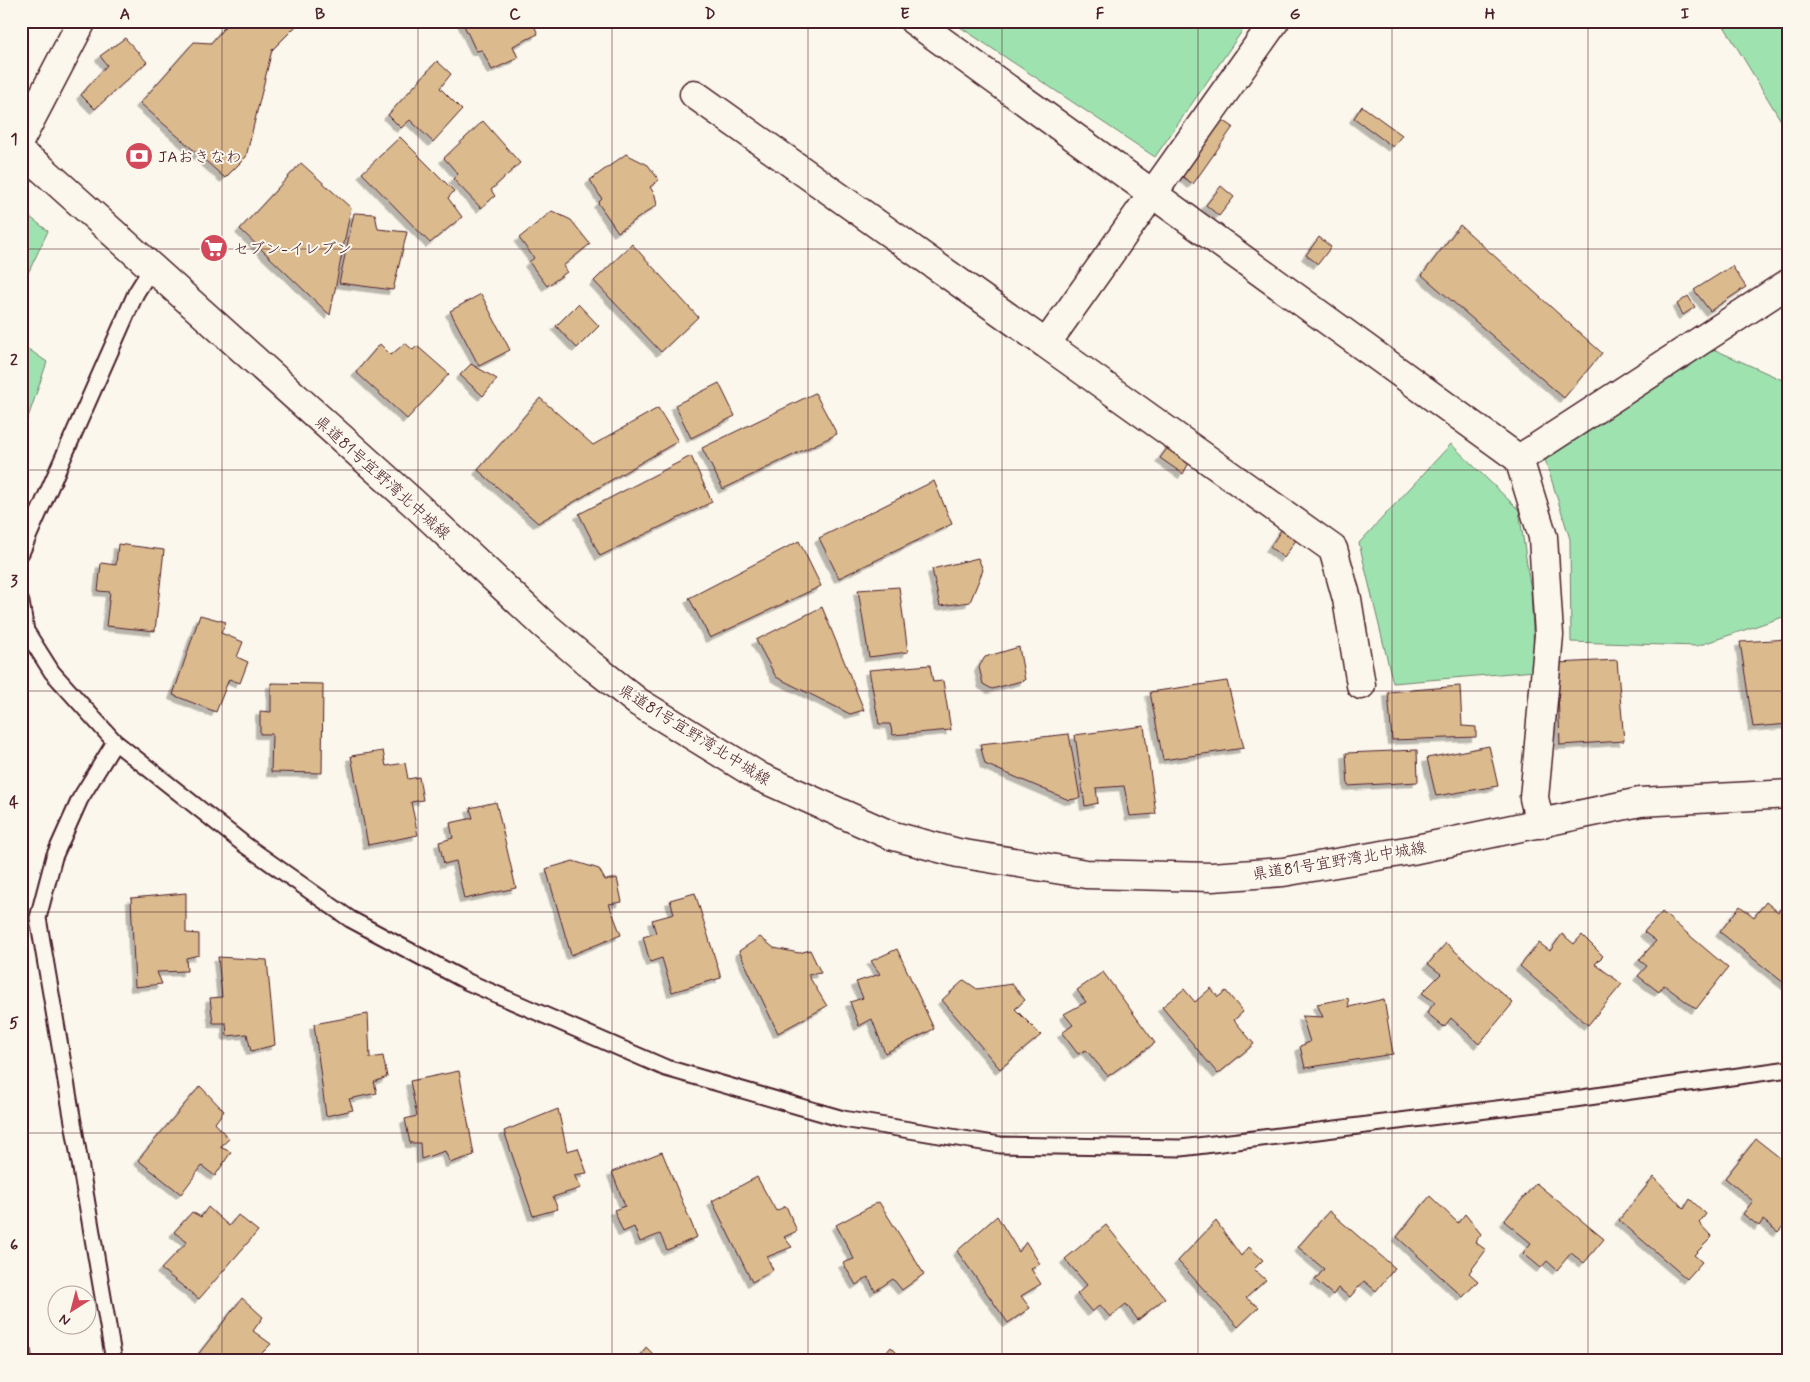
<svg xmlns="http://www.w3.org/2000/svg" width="1810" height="1382" font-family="Mynerve,'Klee One',sans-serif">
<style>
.green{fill:#9ee3af;stroke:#74816d}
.building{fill:#dbba8e;stroke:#4a1f2b;filter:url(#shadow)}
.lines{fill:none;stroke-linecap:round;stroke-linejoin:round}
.lane-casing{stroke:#4a1f2b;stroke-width:19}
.street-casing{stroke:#4a1f2b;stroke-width:31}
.primary-casing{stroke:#4a1f2b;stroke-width:31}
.highway-casing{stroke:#4a1f2b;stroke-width:31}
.lane{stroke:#fbf7ec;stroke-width:15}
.street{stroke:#fbf7ec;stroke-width:28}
.primary{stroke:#fbf7ec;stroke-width:28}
.highway{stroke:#fbf7ec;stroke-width:28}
.grid{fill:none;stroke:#4a1f2b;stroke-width:1;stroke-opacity:0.55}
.labels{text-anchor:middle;stroke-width:4;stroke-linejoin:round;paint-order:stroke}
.poi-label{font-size:16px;fill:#4a1f2b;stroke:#fbf7ec;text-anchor:start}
.street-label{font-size:16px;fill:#4a1f2b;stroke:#fbf7ec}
.neatline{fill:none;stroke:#4a1f2b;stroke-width:2}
.grid-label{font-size:16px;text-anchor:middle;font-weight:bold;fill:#4a1f2b}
</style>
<defs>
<filter id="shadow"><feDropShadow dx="-4.5" dy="4.5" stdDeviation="0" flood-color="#0004"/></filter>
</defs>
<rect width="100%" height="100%" fill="#fbf7ec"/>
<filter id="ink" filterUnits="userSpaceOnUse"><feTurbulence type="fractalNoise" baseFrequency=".02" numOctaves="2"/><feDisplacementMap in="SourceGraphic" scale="10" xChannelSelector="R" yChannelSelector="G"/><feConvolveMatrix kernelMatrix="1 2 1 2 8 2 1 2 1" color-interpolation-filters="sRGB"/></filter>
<g filter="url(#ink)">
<path class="green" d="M956,21H1249L1155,157L954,23Z
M1721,21H1789V131L1786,129Z
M30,217L48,231L21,288V238Z
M21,344L47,362L21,438Z
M1711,348L1789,383V615L1697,646L1571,642L1570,539L1544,456Z
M1451,444L1519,510L1531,592L1535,671L1393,683L1359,543Z"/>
<path class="building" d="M230,21H301L272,50L246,157L225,178L140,103L194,42L211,43Z
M462,21H532L538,34L513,46L518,58L492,70L482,50L476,51Z
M125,38L147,62L95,109L81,95L107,65L100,56Z
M437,61L451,74L440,88L462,110L433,142L410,120L401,128L388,115Z
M1362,106L1402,135L1393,147L1354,118Z
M1220,118L1233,127L1193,184L1180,175Z
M483,121L520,163L491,190L495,196L481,208L453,179L458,174L444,158Z
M400,137L454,191L448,198L462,217L430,243L362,173Z
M626,154L648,165L659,180L650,187L655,195L657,205L618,232L598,203L602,199L590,180Z
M301,163L351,208L330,315L240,229Z
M1221,186L1234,197L1219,216L1206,205Z
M552,211L571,220L590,244L563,266L567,272L547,286L529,262L534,258L519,238Z
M354,213L375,214L378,229L407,232L393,290L339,283Z
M1460,225L1602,353L1564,398L1422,275Z
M1319,237L1331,247L1318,264L1306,255Z
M632,244L698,317L661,352L594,281Z
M1732,266L1746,287L1710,311L1694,290Z
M481,294L510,350L479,366L450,311Z
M1688,296L1695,307L1683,315L1677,304Z
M578,304L599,326L577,348L556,326Z
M405,343L413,350L417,346L449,374L407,419L356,372L380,344L391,355Z
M471,364L497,379L483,396L460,375Z
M719,383L735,416L691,438L675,405Z
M815,393L837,434L723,489L702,448Z
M540,398L593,445L658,408L678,441L538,523L478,470Z
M1171,443L1191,459L1183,474L1160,458Z
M691,456L712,502L600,556L579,514Z
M934,481L952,524L839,578L819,538Z
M1284,526L1298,537L1284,558L1270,547Z
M799,541L821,586L710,638L689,598Z
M118,544L164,550L155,631L106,626L110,592L98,591L101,563L116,565Z
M978,558L983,570L970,602L940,606L932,569Z
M899,587L908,652L869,657L858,590Z
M822,607L864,710L850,714L776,677L756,640Z
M200,615L226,622L221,633L243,642L237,657L248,662L240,683L229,679L216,712L173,695Z
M1789,639V724L1753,727L1740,642Z
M1019,647L1025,680L992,689L983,684L979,667L985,657Z
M1617,660L1624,741L1560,745L1557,663Z
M930,665L933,682L943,681L951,730L893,735L890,724H879L869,670Z
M1227,681L1244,748L1163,760L1150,692Z
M271,683L323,684L322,773L271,772L272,734H260V711L271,712Z
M1460,686L1462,726L1476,727V737L1392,740L1388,692Z
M1144,726L1156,814L1130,816L1124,786L1096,788L1098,803L1085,806L1075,735Z
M1069,734L1080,798L1069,800L985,764L980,744Z
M1489,746L1498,786L1436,796L1427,758Z
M1417,750L1418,782L1348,786L1346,753Z
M383,751L386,766L405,763L408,779L419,777L423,800L411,802L418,835L368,845L351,756Z
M496,802L516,888L464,899L456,861L444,864L439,842L453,838L450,823L473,818L470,808Z
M573,861L599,869L605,880L617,878L622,902L609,904L621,935L571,955L546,869Z
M186,893V933L199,934V955L186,958L187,971L157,972L162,984L135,987L131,898Z
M695,893L721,978L672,992L662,958L650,962L643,937L656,933L652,920L674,914L670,900Z
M1787,901L1789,903V987L1720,932L1740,906L1754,917L1766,902L1778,912Z
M1662,912L1728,968L1696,1009L1664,985L1659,992L1638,976L1647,966L1639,960L1656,941L1644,932Z
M1562,934L1574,944L1582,935L1603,956L1595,964L1622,984L1588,1025L1520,966L1539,943L1550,951Z
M760,937L774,948L799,953L810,950L821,973L808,975L827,1006L778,1033L739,951Z
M1446,943L1513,1003L1479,1044L1451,1018L1444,1027L1427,1013L1435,1002L1422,993L1441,974L1428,964Z
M897,949L934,1029L885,1053L872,1019L859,1026L850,1002L863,998L856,982L880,974L871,961Z
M218,957L267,960L275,1045L251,1051L247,1034L227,1036L226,1023H213L210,998L222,997Z
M1103,972L1155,1043L1108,1076L1086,1050L1078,1054L1062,1033L1073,1025L1064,1014L1086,1002L1077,990Z
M964,980L977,989L1012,984L1025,1000L1015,1009L1041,1035L1000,1069L942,1000Z
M1211,988L1218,997L1226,991L1243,1012L1234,1020L1254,1044L1218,1074L1162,1007L1184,989L1195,1002Z
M1348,998L1349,1007L1384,999L1393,1054L1305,1068L1300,1046L1310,1042L1302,1016L1323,1017L1317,1004Z
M368,1014L370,1058L383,1056L387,1077L374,1082L377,1093L349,1099L353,1110L326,1116L314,1024Z
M459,1071L474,1155L450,1163L445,1151L421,1159L420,1143H410L405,1119L417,1116L410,1081Z
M200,1086L224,1111L215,1123L229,1139L220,1147L231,1152L215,1176L202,1166L181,1194L138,1160Z
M558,1109L567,1151L578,1148L587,1173L574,1175L581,1188L553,1197L558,1209L533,1216L504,1131Z
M1756,1139L1789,1165V1219L1778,1232L1763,1220L1759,1226L1743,1214L1753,1201L1725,1178Z
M662,1152L697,1237L667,1250L660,1234L640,1242L634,1227L623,1232L614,1210L625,1206L612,1172Z
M757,1177L776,1211L786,1206L797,1231L784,1237L792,1247L767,1257L773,1270L752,1282L712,1201Z
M1654,1177L1684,1209L1690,1199L1706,1214L1699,1223L1712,1237L1694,1255L1702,1262L1687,1279L1619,1220Z
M1536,1183L1604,1239L1584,1263L1571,1253L1557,1270L1547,1261L1541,1268L1523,1253L1531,1243L1504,1221Z
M1430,1196L1458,1223L1465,1214L1481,1234L1475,1242L1486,1250L1469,1273L1478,1281L1463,1297L1397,1237Z
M879,1202L924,1274L902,1290L893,1279L875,1291L868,1277L856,1285L843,1263L854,1259L836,1225Z
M208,1207L229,1226L238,1215L258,1231L199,1299L161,1269L187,1242L174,1232L192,1212L201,1217Z
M1329,1211L1395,1268L1376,1291L1364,1281L1350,1297L1338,1288L1333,1295L1315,1280L1324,1269L1298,1247Z
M997,1216L1019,1252L1026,1242L1040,1264L1031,1269L1041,1284L1021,1296L1030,1308L1008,1323L957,1251Z
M1216,1221L1241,1256L1249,1247L1263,1260L1254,1269L1266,1280L1246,1298L1259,1307L1238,1327L1178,1261Z
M1106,1225L1165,1298L1138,1320L1126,1304L1110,1317L1100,1305L1092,1312L1077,1294L1087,1285L1065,1259Z
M242,1298L263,1317L253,1331L271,1344L258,1357L266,1361H193Z
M646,1347L660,1361H638Z
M891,1347L905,1361H879Z
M31,1349L33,1361H21V1350Z"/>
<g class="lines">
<g class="lane-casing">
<path id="lane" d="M21,553L136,293L151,269
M21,602L26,631L52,672L115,742L245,845L350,919L468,982L666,1068L843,1119L1000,1145L1181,1148L1560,1101L1789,1069
M114,1361L38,918L54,857L80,799L115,742"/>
</g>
<g class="street-casing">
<path id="street" d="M914,21L1519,459L1543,537L1549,635L1534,798L1540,824
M694,94L1046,344L1275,21
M1046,344L1333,549L1347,599L1361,685
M1519,459L1789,283"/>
</g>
<g class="primary-casing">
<path id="primary" d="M21,154L40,167L417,506L542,623L590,664L638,702L760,777L890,835L958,853L1086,874L1212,877L1283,872L1412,850L1640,802L1789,794"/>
</g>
<g class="highway-casing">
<path id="highway" d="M21,138L82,21"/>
</g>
<use href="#lane" class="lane"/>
<use href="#street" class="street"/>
<use href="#primary" class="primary"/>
<use href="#highway" class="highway"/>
</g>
</g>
<path class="grid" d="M222,21V1361M418,21V1361M612,21V1361M808,21V1361M1002,21V1361M1198,21V1361M1392,21V1361M1588,21V1361M21,249H1789M21,470H1789M21,691H1789M21,912H1789M21,1133H1789"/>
<defs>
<g id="bank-disc" transform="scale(1.4375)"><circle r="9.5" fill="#d1495b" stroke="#fbf7ec"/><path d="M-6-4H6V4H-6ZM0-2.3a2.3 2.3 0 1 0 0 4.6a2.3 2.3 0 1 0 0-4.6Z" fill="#fff"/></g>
<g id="supermarket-disc" transform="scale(1.4375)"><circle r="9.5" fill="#d1495b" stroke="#fbf7ec"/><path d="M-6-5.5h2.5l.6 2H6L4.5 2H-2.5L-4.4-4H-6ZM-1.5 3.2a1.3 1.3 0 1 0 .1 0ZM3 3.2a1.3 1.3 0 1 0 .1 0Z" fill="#fff"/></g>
</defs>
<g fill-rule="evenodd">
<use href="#bank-disc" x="139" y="156"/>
<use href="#supermarket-disc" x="214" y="248"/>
</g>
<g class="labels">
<g class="poi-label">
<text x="158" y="162">JAおきなわ</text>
<text x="233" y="254">セブン-イレブン</text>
</g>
<g class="street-label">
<text transform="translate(383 477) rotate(42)" y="6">県道81号宜野湾北中城線</text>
<text transform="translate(695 734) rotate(32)" y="6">県道81号宜野湾北中城線</text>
<text transform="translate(1339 860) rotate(-9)" y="6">県道81号宜野湾北中城線</text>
</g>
</g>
<rect width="1810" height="1382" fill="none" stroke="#fbf7ec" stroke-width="55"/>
<g transform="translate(72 1310) rotate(216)"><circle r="24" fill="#fbf7ec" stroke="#b4a19f"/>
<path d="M0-4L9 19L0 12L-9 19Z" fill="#d1495b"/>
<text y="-8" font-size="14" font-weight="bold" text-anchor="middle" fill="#4a1f2b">N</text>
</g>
<rect x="28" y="28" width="1754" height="1326" class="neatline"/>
<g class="grid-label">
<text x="125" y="19">A</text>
<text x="320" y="19">B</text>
<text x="515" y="19">C</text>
<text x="710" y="19">D</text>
<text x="905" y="19">E</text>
<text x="1100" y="19">F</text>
<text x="1295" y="19">G</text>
<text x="1490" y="19">H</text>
<text x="1685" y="19">I</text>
<text x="14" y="144">1</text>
<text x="14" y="365">2</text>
<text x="14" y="586">3</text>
<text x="14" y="807">4</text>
<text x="14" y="1028">5</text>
<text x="14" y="1250">6</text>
</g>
</svg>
